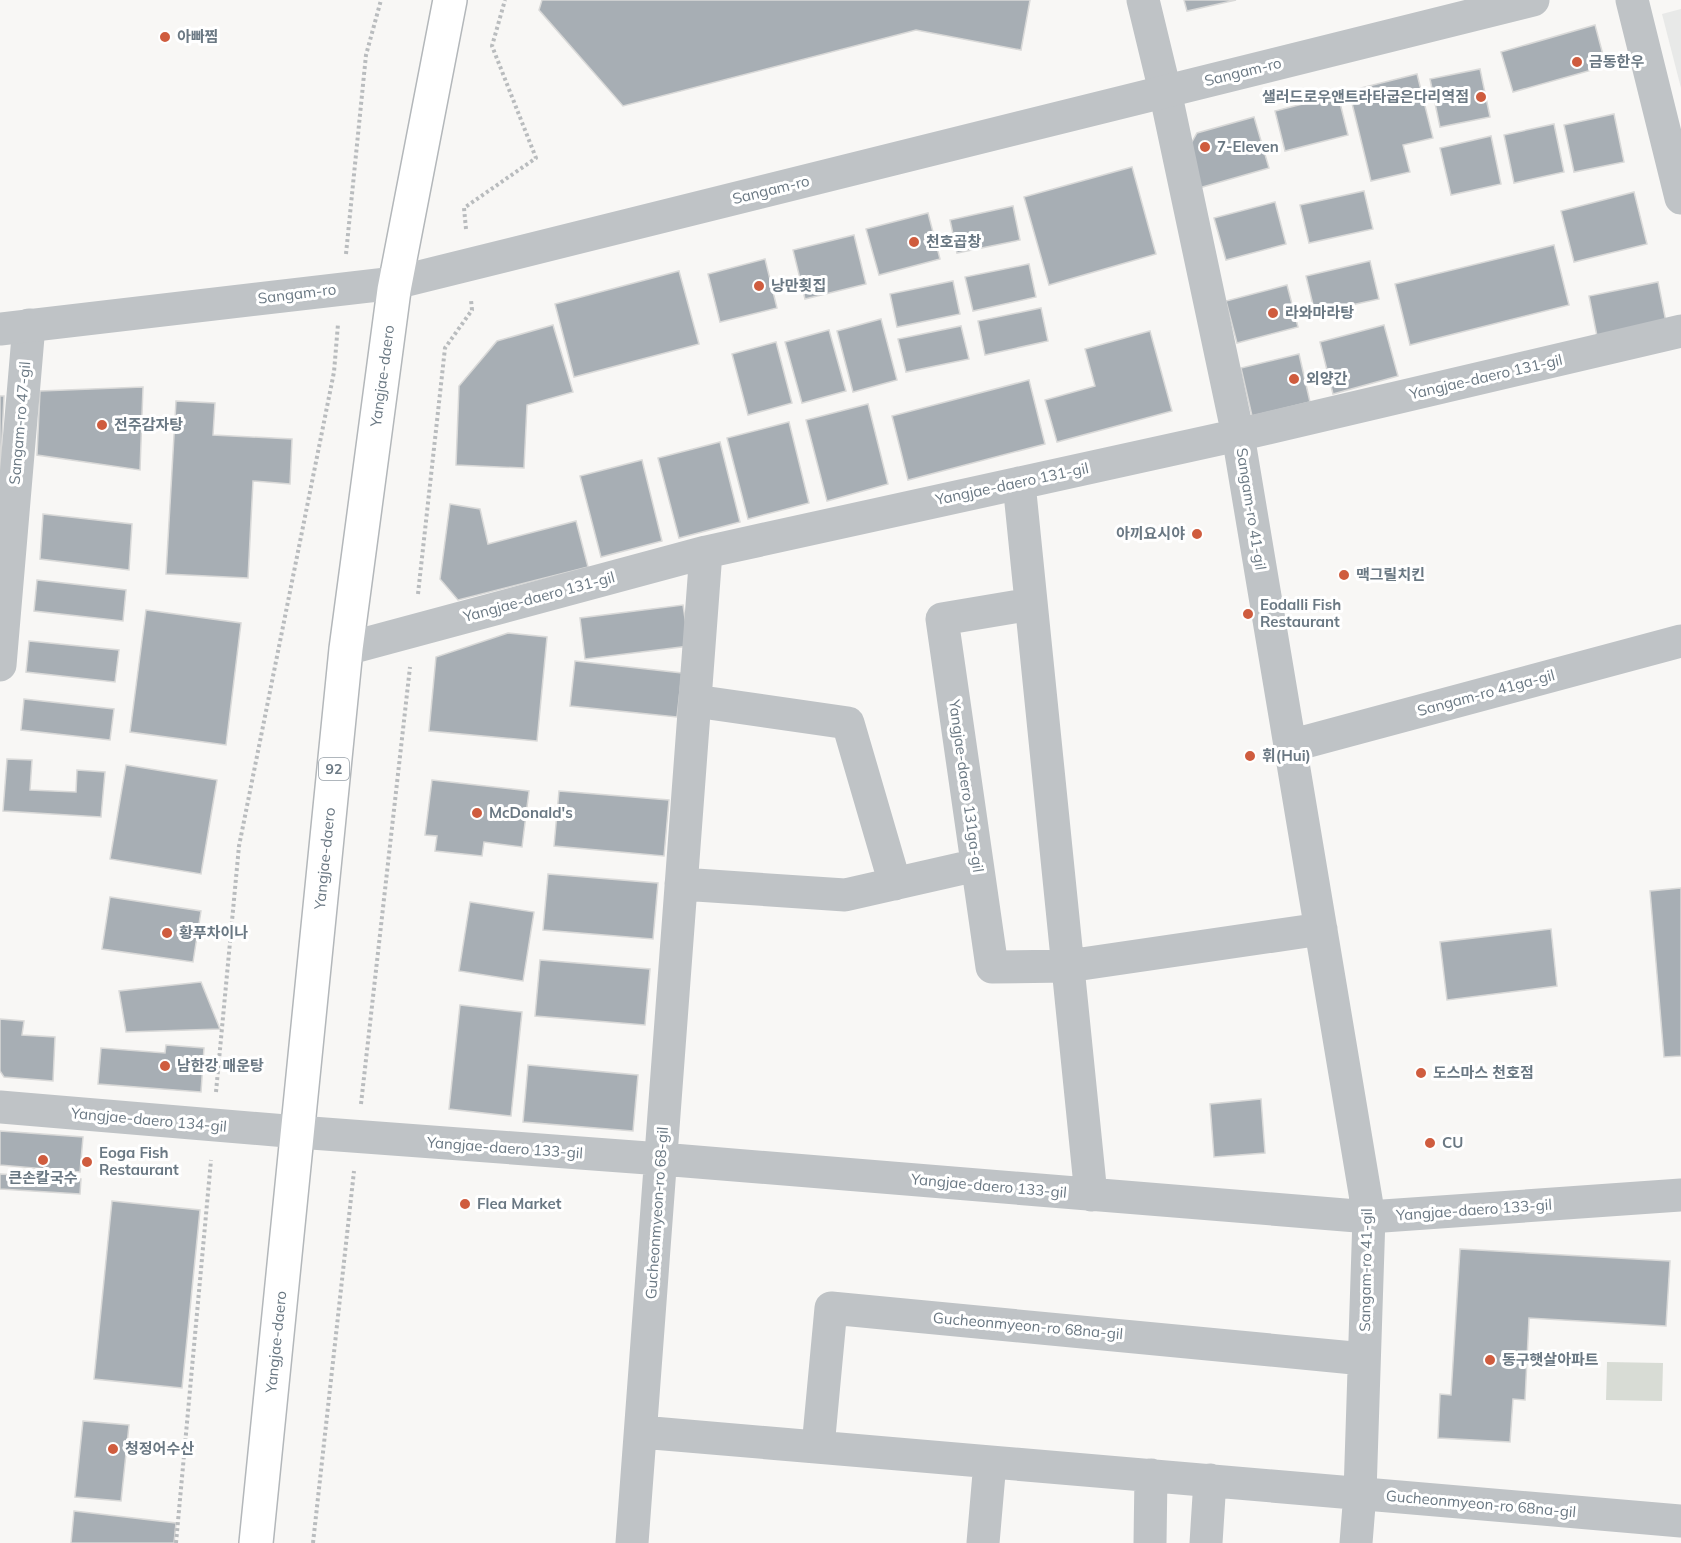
<svg xmlns="http://www.w3.org/2000/svg" width="1681" height="1543" font-family="Mulish,'Noto Sans KR',sans-serif">
<style>
.built{fill:#e8e9e8}
.green{fill:#d8dcd5}
.building{fill:#a7aeb4;stroke:#d9d9d8;stroke-width:1.5}
.lines{fill:none;stroke-linecap:round;stroke-linejoin:round}
.primary-casing{stroke:#b3b7ba;stroke-width:36}
.path{stroke:#b9bcbe;stroke-width:4;stroke-dasharray:3 3;stroke-linecap:butt}
.minor{stroke:#bfc3c6;stroke-width:33}
.tertiary{stroke:#bfc3c6;stroke-width:33}
.primary{stroke:#fff;stroke-width:33}
.poi-dot{fill:#cf5c3e;stroke:#fff;stroke-width:2}
.labels{text-anchor:middle;stroke-width:6;stroke-linejoin:round;paint-order:stroke}
.shield{fill:#fff;stroke:#97a0a8;stroke-width:1.5}
.shield-label{font-size:14px;font-weight:bold;fill:#6a7883}
.poi-label{font-size:15px;font-weight:bold;fill:#6a7883;stroke:#fff;text-anchor:start}
.street-label{font-size:15px;fill:#6a7883;stroke:#fff}
</style>
<rect width="100%" height="100%" fill="#f8f7f5"/>
<path class="built" d="M1681,9V88L1662,14Z"/>
<path class="green" d="M1607,1362L1663,1363L1662,1401L1606,1400Z"/>
<path class="building" d="M542,0H1030L1021,50L916,30L623,106L539,10Z
M1184,0H1236L1187,11Z
M1595,25L1606,66L1513,92L1501,52Z
M1480,69L1490,117L1440,127L1430,79Z
M1417,74L1433,138L1403,145L1410,172L1371,181L1349,91Z
M1338,95L1348,135L1285,151L1275,111Z
M1614,114L1624,162L1574,172L1564,125Z
M1254,117L1269,168L1199,188L1188,149L1197,133Z
M1554,124L1564,172L1514,183L1504,135Z
M1491,136L1501,184L1451,195L1440,148Z
M1132,167L1156,254L1049,285L1024,197Z
M1364,191L1373,229L1309,243L1300,205Z
M1634,192L1647,244L1574,262L1561,211Z
M1275,202L1286,244L1226,260L1214,218Z
M1013,206L1020,240L957,253L950,220Z
M928,213L940,259L879,275L866,229Z
M854,235L866,284L805,299L793,250Z
M1554,245L1569,305L1410,345L1395,284Z
M765,259L777,308L720,322L708,274Z
M1370,261L1379,299L1315,313L1306,276Z
M1029,264L1036,297L973,311L965,277Z
M679,271L699,344L574,377L555,304Z
M953,281L960,314L897,327L890,294Z
M1658,282L1666,322L1597,336L1589,296Z
M1287,285L1298,327L1237,343L1226,301Z
M1041,308L1048,341L985,355L978,321Z
M881,319L897,380L853,392L837,331Z
M553,325L573,392L527,405L524,468L456,465L459,386L497,341Z
M1384,325L1398,376L1333,394L1320,342Z
M961,326L969,359L906,372L898,339Z
M829,330L846,391L802,403L785,342Z
M1150,331L1172,411L1057,442L1045,400L1095,386L1085,349Z
M776,342L792,403L748,415L732,354Z
M1299,354L1310,402L1252,416L1241,368Z
M1029,380L1045,444L908,480L892,416Z
M143,387L140,470L37,455L40,391Z
M0,396H4L0,478Z
M176,401L215,403L213,435L292,439L290,484L253,481L248,578L166,574Z
M868,404L888,484L827,501L806,420Z
M789,422L809,503L748,519L727,438Z
M720,442L740,522L679,538L658,458Z
M642,460L662,541L601,557L580,476Z
M450,504L480,509L488,544L576,521L588,567L458,600L440,579Z
M43,514L132,524L129,570L40,559Z
M37,580L126,590L123,621L34,611Z
M683,605L689,646L585,659L580,618Z
M146,610L241,623L226,745L130,732Z
M508,633L547,637L537,741L429,731L436,657Z
M29,641L119,650L115,682L26,672Z
M575,661L682,673L677,717L570,706Z
M24,699L114,709L110,740L21,730Z
M7,759L32,760L30,790L76,792L77,770L105,772L101,817L3,811Z
M126,765L217,780L201,874L110,859Z
M432,780L529,791L522,847L484,842L482,856L435,851L437,836L425,835Z
M559,791L669,800L664,856L554,846Z
M548,874L658,883L653,939L543,930Z
M1681,888V1056L1664,1057L1650,891Z
M110,897L201,911L193,962L102,949Z
M470,902L534,912L523,981L459,971Z
M1551,929L1557,986L1447,1000L1440,942Z
M540,960L650,969L645,1025L535,1016Z
M201,982L220,1029L126,1032L119,991Z
M460,1005L522,1012L511,1116L449,1109Z
M0,1019L24,1021L22,1035L55,1037L53,1081L4,1077L0,1071Z
M166,1045L204,1048L201,1092L98,1084L101,1048L165,1053Z
M528,1065L638,1075L633,1131L523,1122Z
M1261,1099L1265,1153L1214,1157L1210,1104Z
M0,1131L83,1137L80,1172L0,1165Z
M0,1174L81,1179L80,1194L0,1189Z
M112,1201L200,1210L182,1388L94,1379Z
M1460,1249L1670,1261L1666,1326L1529,1318L1525,1400L1513,1399L1510,1442L1438,1438L1440,1394L1451,1395Z
M83,1421L129,1425L121,1501L75,1497Z
M74,1511L176,1523L174,1543H71Z"/>
<g class="lines">
<g class="primary-casing">
<g id="primary">
<path id="s1" d="M256,1543L346,649L394,290L450,0"/>
</g>
</g>
<path class="path" d="M466,229L464,208L536,158L492,46L505,0
M346,254L366,55L381,0
M418,594L445,348L472,310L471,300
M216,1092L239,846L334,372L338,324
M361,1104L410,667
M176,1543L211,1160
M313,1543L354,1171"/>
<path class="minor" d="M1143,0L1165,91L1238,435L1369,1217L1360,1493L1356,1543
M1632,0L1681,198
M1019,483L1091,1195
M1031,604L942,619L992,967L1068,966L1321,929
M346,649L706,552L1238,435L1681,331
M0,665L29,325
M695,701L848,723L895,884
M1290,746L1681,641
M681,884L845,895L977,865
M0,1107L298,1132L661,1159L1369,1217L1681,1195
M641,1432L1681,1521
M818,1447L831,1308L1364,1359
M632,1543L706,552
M983,1543L990,1462
M1150,1543L1151,1475
M1206,1543L1210,1480"/>
<path class="tertiary" d="M0,329L395,283L1533,0"/>
<use href="#primary" class="primary"/>
</g>
<g class="poi-dot">
<circle cx="165" cy="37" r="6"/>
<circle cx="1577" cy="62" r="6"/>
<circle cx="1481" cy="97" r="6"/>
<circle cx="1205" cy="147" r="6"/>
<circle cx="914" cy="242" r="6"/>
<circle cx="759" cy="286" r="6"/>
<circle cx="1273" cy="313" r="6"/>
<circle cx="1294" cy="379" r="6"/>
<circle cx="102" cy="425" r="6"/>
<circle cx="1197" cy="534" r="6"/>
<circle cx="1344" cy="575" r="6"/>
<circle cx="1248" cy="614" r="6"/>
<circle cx="1250" cy="756" r="6"/>
<circle cx="477" cy="813" r="6"/>
<circle cx="167" cy="933" r="6"/>
<circle cx="165" cy="1066" r="6"/>
<circle cx="1421" cy="1073" r="6"/>
<circle cx="1430" cy="1143" r="6"/>
<circle cx="43" cy="1160" r="6"/>
<circle cx="87" cy="1162" r="6"/>
<circle cx="465" cy="1204" r="6"/>
<circle cx="1490" cy="1360" r="6"/>
<circle cx="113" cy="1449" r="6"/>
</g>
<g class="labels">
<rect class="shield" x="319" y="758" width="30" height="22" rx="4.5"/>
<g class="shield-label">
<text x="334" y="774">92</text>
</g>
<g class="poi-label">
<text x="177" y="42">아빠찜</text>
<text x="1589" y="67">금동한우</text>
<text x="1469" y="102" text-anchor="end">샐러드로우앤트라타굽은다리역점</text>
<text x="1217" y="152">7-Eleven</text>
<text x="926" y="247">천호곱창</text>
<text x="771" y="291">낭만횟집</text>
<text x="1285" y="318">라와마라탕</text>
<text x="1306" y="384">외양간</text>
<text x="114" y="430">전주감자탕</text>
<text x="1185" y="539" text-anchor="end">아끼요시야</text>
<text x="1356" y="580">맥그릴치킨</text>
<text x="1260" y="610">Eodalli Fish<tspan x="1260" dy="17">Restaurant</tspan></text>
<text x="1262" y="761">휘(Hui)</text>
<text x="489" y="818">McDonald's</text>
<text x="179" y="938">황푸차이나</text>
<text x="177" y="1071">남한강 매운탕</text>
<text x="1433" y="1078">도스마스 천호점</text>
<text x="1442" y="1148">CU</text>
<text x="99" y="1158">Eoga Fish<tspan x="99" dy="17">Restaurant</tspan></text>
<text x="43" y="1183" text-anchor="middle">큰손칼국수</text>
<text x="477" y="1209">Flea Market</text>
<text x="1502" y="1365">동구햇살아파트</text>
<text x="125" y="1454">청정어수산</text>
</g>
<g class="street-label">
<text transform="translate(1243 72) rotate(-14)" y="5">Sangam-ro</text>
<text transform="translate(771 190) rotate(-14)" y="5">Sangam-ro</text>
<text transform="translate(297 294) rotate(-7)" y="5">Sangam-ro</text>
<text dy="5" stroke="none"><textPath href="#s1" startOffset="1174">Yangjae-daero</textPath></text>
<text transform="translate(1486 377) rotate(-13)" y="5">Yangjae-daero 131-gil</text>
<text transform="translate(20 423) rotate(-85)" y="5">Sangam-ro 47-gil</text>
<text transform="translate(1012 484) rotate(-12)" y="5">Yangjae-daero 131-gil</text>
<text transform="translate(1251 509) rotate(81)" y="5">Sangam-ro 41-gil</text>
<text transform="translate(539 597) rotate(-15)" y="5">Yangjae-daero 131-gil</text>
<text transform="translate(1486 693) rotate(-15)" y="5">Sangam-ro 41ga-gil</text>
<text transform="translate(966 786) rotate(82)" y="5">Yangjae-daero 131ga-gil</text>
<text dy="5" stroke="none"><textPath href="#s1" startOffset="688">Yangjae-daero</textPath></text>
<text transform="translate(149 1120) rotate(5)" y="5">Yangjae-daero 134-gil</text>
<text transform="translate(505 1148) rotate(4)" y="5">Yangjae-daero 133-gil</text>
<text transform="translate(989 1186) rotate(5)" y="5">Yangjae-daero 133-gil</text>
<text transform="translate(1474 1210) rotate(-4)" y="5">Yangjae-daero 133-gil</text>
<text transform="translate(657 1213) rotate(-86)" y="5">Gucheonmyeon-ro 68-gil</text>
<text transform="translate(1366 1270) rotate(-89)" y="5">Sangam-ro 41-gil</text>
<text transform="translate(1028 1326) rotate(5)" y="5">Gucheonmyeon-ro 68na-gil</text>
<text dy="5" stroke="none"><textPath href="#s1" startOffset="202">Yangjae-daero</textPath></text>
<text transform="translate(1481 1504) rotate(5)" y="5">Gucheonmyeon-ro 68na-gil</text>
</g>
</g>
</svg>
